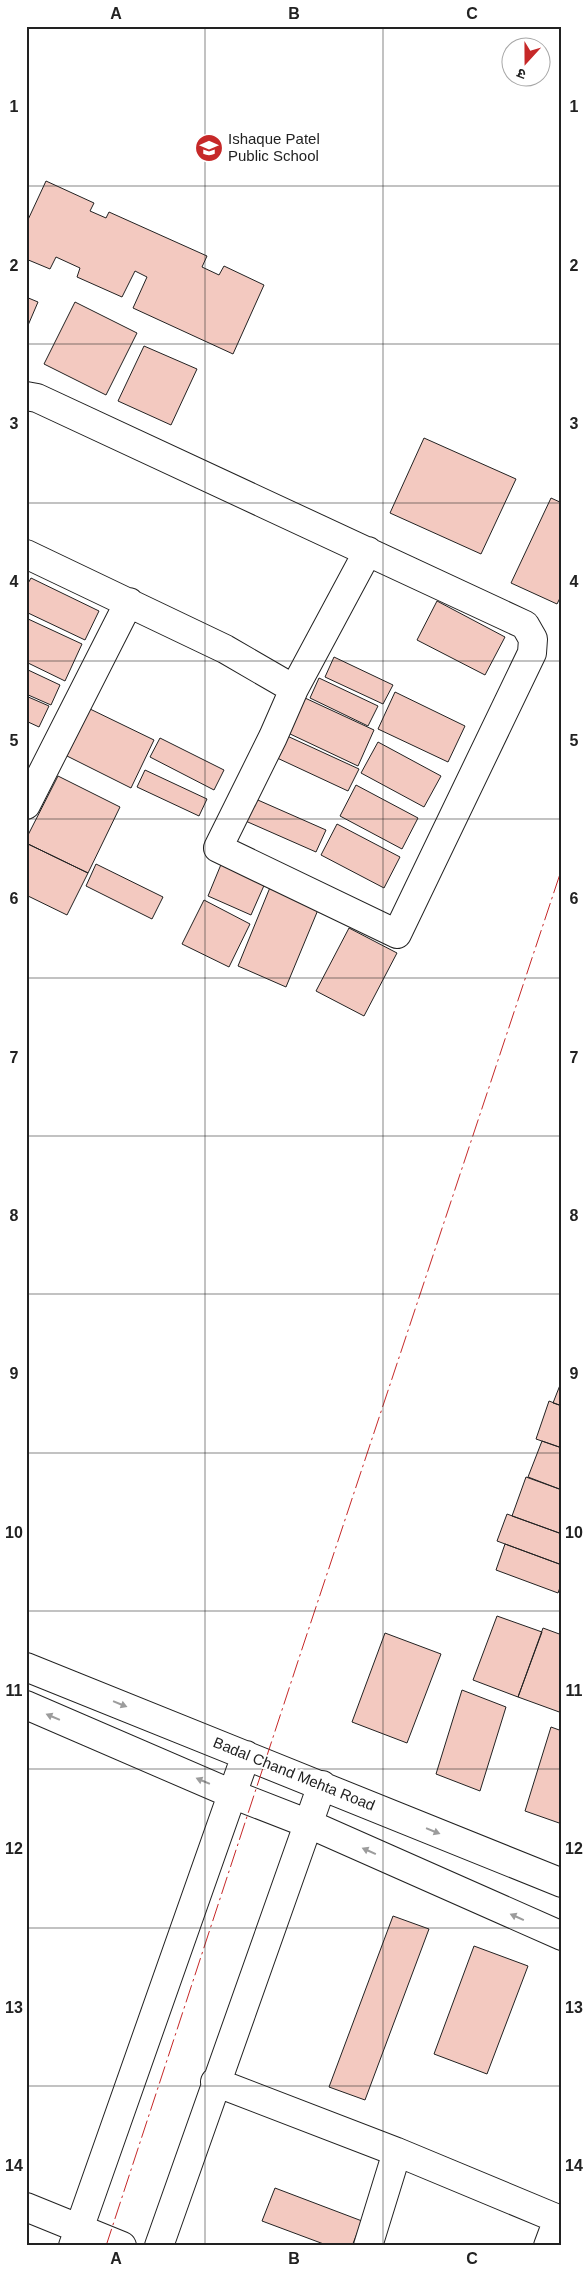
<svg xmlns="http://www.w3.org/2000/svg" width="588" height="2272" font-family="Arial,'Noto Sans Devanagari',sans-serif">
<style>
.building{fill:#f3c9c0;stroke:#222}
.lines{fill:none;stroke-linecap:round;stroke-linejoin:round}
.minor-casing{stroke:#222;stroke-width:30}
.minor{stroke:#fff;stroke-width:28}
.power{stroke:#c62828;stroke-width:1;stroke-dasharray:18 4 2.5 4;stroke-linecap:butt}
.oneway{fill:#9c9c9c}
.grid{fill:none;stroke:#222;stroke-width:1;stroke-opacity:0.55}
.labels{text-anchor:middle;stroke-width:4;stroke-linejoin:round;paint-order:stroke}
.poi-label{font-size:15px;fill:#222;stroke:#fff;text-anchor:start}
.street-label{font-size:15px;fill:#222;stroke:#fff}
.neatline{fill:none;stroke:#222;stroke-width:2}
.grid-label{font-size:16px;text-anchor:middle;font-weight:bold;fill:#222}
</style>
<rect width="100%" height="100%" fill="#fff"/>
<path class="building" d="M46,181L94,203L90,211L106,218L109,212L207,256L202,267L219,275L224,266L264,285L233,354L133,308L147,277L135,271L122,297L77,277L80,268L56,257L50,269L26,259V224Z
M26,297L38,302L26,330Z
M75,302L137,333L106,395L44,364Z
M144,346L197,369L171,425L118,401Z
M424,438L516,479L481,554L390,513Z
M551,498L562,503V594L557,604L511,583Z
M31,578L99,611L85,640L26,612V587Z
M437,601L505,637L485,675L417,640Z
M26,618L82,644L65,681L26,662Z
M334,657L393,685L383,704L325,677Z
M26,669L60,685L51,705L26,694Z
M319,678L378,706L368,726L310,698Z
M395,692L465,726L448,762L378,729Z
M26,696L49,706L39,727L26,721Z
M305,698L374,730L358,766L288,733Z
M88,708L154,740L131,788L65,755Z
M285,735L359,769L348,791L275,757Z
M160,738L224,770L214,790L150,757Z
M378,742L441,776L424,807L361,773Z
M145,770L207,799L199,816L137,787Z
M58,776L120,807L88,873L26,843V839Z
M356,785L418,818L402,849L340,816Z
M251,797L326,830L316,852L241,819Z
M337,824L400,857L384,888L321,855Z
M26,843L88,873L67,915L26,895Z
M222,862L266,881L251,915L208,896Z
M96,864L163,897L152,919L86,886Z
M271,885L320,905L286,987L238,966Z
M204,900L250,924L229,967L182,944Z
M349,928L397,953L364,1016L316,991Z
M562,1380V1406L553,1403Z
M549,1401L562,1406V1448L536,1439Z
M542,1441L562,1448V1490L528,1477Z
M526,1477L562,1490V1534L512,1516Z
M507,1514L562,1534V1565L497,1541Z
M505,1544L562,1565V1582L558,1593L496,1570Z
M497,1616L542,1632L518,1697L473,1680Z
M543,1628L562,1635V1713L518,1697Z
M385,1633L441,1654L407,1743L352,1722Z
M462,1690L506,1707L480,1791L436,1774Z
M551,1727L562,1731V1824L525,1811Z
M393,1916L429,1929L365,2100L329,2087Z
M474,1946L528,1966L487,2074L434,2054Z
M275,2188L362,2221L352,2246H329L262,2221Z"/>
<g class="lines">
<g class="minor-casing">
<path id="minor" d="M26,396L37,398L525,625L533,639L532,653L397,934L218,848L273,737L294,689L225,649L26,554
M294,689L368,551
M26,805L129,602
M26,1667L562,1883
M26,1705L232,1794L309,1824L562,1936
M215,2082L397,2152
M26,2207L122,2246
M73,2246L246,1755
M159,2246L322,1785
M368,2246L397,2152L558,2219L548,2246"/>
</g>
<use href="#minor" class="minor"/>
<path class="power" d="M106,2246L302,1649L562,868"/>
</g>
<defs><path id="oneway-solid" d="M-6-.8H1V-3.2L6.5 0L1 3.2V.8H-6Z" transform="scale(1.25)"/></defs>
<g class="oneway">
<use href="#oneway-solid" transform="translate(120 1704) rotate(22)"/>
<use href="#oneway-solid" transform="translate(53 1717) rotate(-157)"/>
<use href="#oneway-solid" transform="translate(203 1781) rotate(-157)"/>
<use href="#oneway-solid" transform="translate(433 1831) rotate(22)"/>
<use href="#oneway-solid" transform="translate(369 1851) rotate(-156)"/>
<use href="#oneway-solid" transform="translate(517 1917) rotate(-156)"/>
</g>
<path class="grid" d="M205,26V2246M383,26V2246M26,186H562M26,344H562M26,503H562M26,661H562M26,819H562M26,978H562M26,1136H562M26,1294H562M26,1453H562M26,1611H562M26,1769H562M26,1928H562M26,2086H562"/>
<defs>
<g id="school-disc" transform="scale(1.4375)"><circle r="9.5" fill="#c62828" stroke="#fff"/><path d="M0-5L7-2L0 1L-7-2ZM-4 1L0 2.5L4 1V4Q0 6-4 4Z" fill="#fff"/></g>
</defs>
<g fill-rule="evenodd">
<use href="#school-disc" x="209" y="148"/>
</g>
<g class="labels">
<g class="poi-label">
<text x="228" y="144">Ishaque Patel<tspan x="228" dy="17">Public School</tspan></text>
</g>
<g class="street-label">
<text transform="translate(294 1774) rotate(22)" y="5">Badal Chand Mehta Road</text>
</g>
</g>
<rect width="588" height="2272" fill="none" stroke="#ffffff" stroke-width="55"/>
<g transform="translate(526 62) rotate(201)"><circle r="24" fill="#ffffff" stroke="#a7a7a7"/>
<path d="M0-4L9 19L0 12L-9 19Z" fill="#c62828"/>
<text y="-8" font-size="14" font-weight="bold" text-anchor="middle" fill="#222222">उ</text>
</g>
<rect x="28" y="28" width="532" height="2216" class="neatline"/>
<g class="grid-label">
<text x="116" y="19">A</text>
<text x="294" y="19">B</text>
<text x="472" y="19">C</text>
<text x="14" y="112">1</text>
<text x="574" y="112">1</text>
<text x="14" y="271">2</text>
<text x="574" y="271">2</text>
<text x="14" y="429">3</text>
<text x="574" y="429">3</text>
<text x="14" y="587">4</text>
<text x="574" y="587">4</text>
<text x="14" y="746">5</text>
<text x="574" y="746">5</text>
<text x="14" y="904">6</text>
<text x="574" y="904">6</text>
<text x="14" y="1063">7</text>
<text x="574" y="1063">7</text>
<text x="14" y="1221">8</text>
<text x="574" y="1221">8</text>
<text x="14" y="1379">9</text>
<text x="574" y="1379">9</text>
<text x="14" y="1538">10</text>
<text x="574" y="1538">10</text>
<text x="14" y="1696">11</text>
<text x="574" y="1696">11</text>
<text x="14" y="1854">12</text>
<text x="574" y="1854">12</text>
<text x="14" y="2013">13</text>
<text x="574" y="2013">13</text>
<text x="14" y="2171">14</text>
<text x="574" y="2171">14</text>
<text x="116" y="2264">A</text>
<text x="294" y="2264">B</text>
<text x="472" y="2264">C</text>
</g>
</svg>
